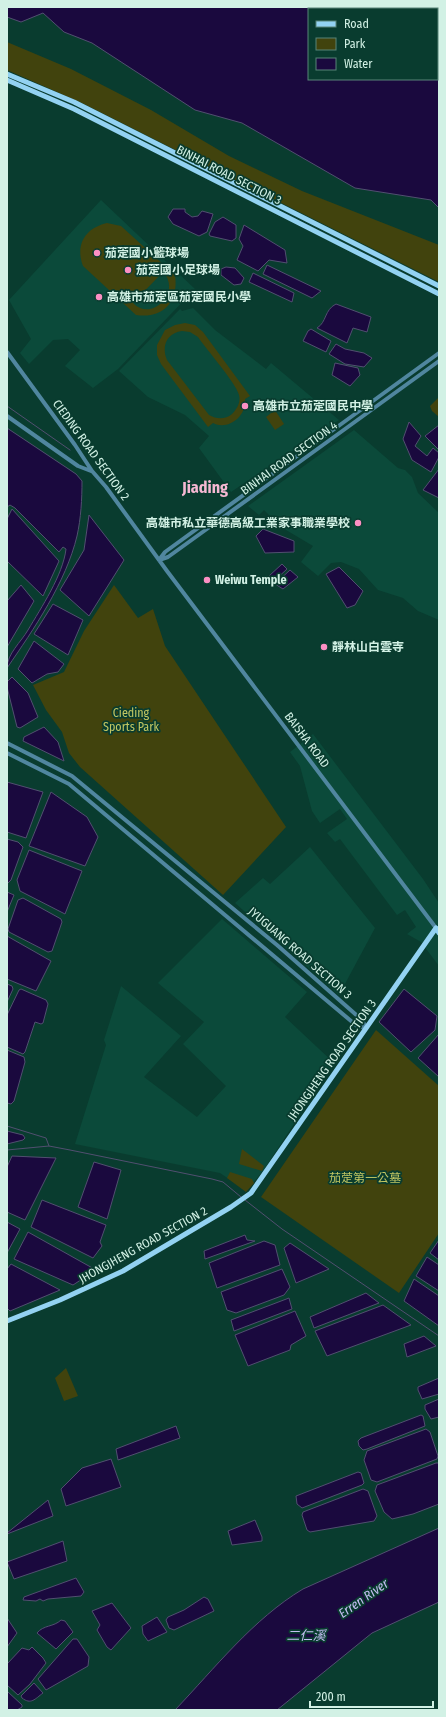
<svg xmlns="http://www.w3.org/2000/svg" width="446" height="1717" font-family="'Fira Sans Condensed','Noto Sans TC',sans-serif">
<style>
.built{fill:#0b4a3a}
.green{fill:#41430d;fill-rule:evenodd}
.water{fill:#1a093e;stroke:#514f70;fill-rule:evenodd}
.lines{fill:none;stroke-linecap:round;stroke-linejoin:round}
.stream{stroke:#514f70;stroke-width:1}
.tertiary{stroke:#50869f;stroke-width:4}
.primary{stroke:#93d2f2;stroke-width:5}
.poi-dot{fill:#fc8fc3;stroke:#093c2f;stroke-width:1.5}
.labels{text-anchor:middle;stroke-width:3.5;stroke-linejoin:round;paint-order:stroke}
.street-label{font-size:12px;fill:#d2f1e5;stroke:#093c2f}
.poi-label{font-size:12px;font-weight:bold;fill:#d2f1e5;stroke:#093c2f;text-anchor:start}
.park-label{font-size:12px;fill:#c2c662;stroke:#093c2f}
.water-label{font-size:13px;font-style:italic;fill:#c5bef3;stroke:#093c2f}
.district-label{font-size:16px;font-weight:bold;fill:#f6b8d3;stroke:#093c2f}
</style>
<rect width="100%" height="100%" fill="#093c2f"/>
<path class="built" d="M101,200L195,289L118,369L93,388L65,366L80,350L68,339L53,340L29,364L20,353L31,339L9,300Z
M193,308L215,330L266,369L271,363L339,420L231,492L199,448L209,436L185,415L148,397L119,371L180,309L182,311Z
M354,430L398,468L405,470L412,477L418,493L439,513V620L418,611L403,598L378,590L359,569L341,562L331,563L318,576L301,562L313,546L281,527L264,510L259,515L248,506Z
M313,734L423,879L439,903V966L421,942L407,934L416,927L405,910L397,915L340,839L335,842L327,833L347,819L340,809L320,823L312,811L300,766L290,752Z
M310,847L375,928L339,995L235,903L263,878L270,884Z
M222,919L307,992L285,1017L334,1063L265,1168L246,1192L238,1185L220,1173L75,1144L106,1045L104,1040L121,986L181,1036L144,1077L197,1117L226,1086L183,1044L204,1022L158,983Z"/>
<path class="green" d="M7,42L71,69L151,110L229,156L302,191L439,245V282L82,103L7,70Z
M107,223L121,226L175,275C179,302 163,319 136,315L83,266C75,245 85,228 107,223ZM163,272C182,291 152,323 133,303Z
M185,323L195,325L203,332L250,396L245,399C247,416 228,431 213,423L208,427L161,364L157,355V345L165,330L175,325ZM182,331L190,332L198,337C206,349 236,383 239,395C241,402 237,409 232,414C225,420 216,419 209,415L167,360C161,346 167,333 182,331Z
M439,397V417L432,411L430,406Z
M275,410L284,424L275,430L266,417Z
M114,585L138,618L153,609L165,646L286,827L223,895L80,767L69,753L62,732L46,710L33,685L64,672L84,631Z
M376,1030L439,1086V1233L399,1293L261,1197Z
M242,1149L264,1166L262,1171L239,1164Z
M230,1172L252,1179L254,1183L246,1192L227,1178Z
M66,1368L78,1396L64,1401L55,1378Z"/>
<path class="water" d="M7,7H439V208L431,200L355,188L242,123L195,110L92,43L64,32L43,13L21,22L7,17ZM309,9H437V79H309Z
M173,209H185V212L192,217L198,216L202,211L213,214L207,232L199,236L173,224L168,217Z
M223,217L236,225V238L232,241L210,236L209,234L215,222Z
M244,225L285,250L287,263L269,260L258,271L237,260L243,246L239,239Z
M267,265L321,291L312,298L263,274Z
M226,267L235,268L244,278L241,284L234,285L221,275V269Z
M253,273L294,293L292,302L249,282Z
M336,304L371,317L367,332L353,328L347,343L317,328C327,322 324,310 336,304Z
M311,329L331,341L326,352L303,341L308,331Z
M336,344L345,349L364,353L372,358L364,367L345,364L329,354Z
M335,363L358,368L360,375L350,386L332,375Z
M409,422L421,436L415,446L427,456L433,448L439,453V457L431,472L412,460L403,439Z
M439,425V450L425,436Z
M7,428L76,474L82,481C82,499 81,518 77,536C66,582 34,629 7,668C7,654 21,642 28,630C41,608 63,575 66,549L63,547L59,552L15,508L10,505L7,507Z
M439,469V498L423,490Z
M12,509L59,561L43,596L7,561V519Z
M89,515L124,560L89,616L60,590L84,550Z
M263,529L294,541V552L265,553L256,536Z
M282,564L287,569L274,581L269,576Z
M339,567L363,591L355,605L347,608L326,574Z
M290,570L298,577L283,589L275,584Z
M21,585L34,601L7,647V601Z
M53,604L83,620L68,655L34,634Z
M34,641L64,664L58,672L47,674L32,683L18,669Z
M12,677L28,693L38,717L20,728L17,727L7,687V682Z
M44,727L58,742L64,761L23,741L24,737Z
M7,782L43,792L26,838L7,832Z
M51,792L87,817L98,837L85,866L29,846Z
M7,839L18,842L23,847L11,880L7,884Z
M29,850L82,871L65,914L20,891L17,880Z
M7,892L14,895L7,912Z
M23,898L61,919L62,922L52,951L48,952L9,932L8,929L18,900Z
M7,936L51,961L36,991L7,979Z
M7,984L12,986L13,989L7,1002Z
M21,989L46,1000L48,1004L43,1023L41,1024L35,1022L25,1052L23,1054L7,1047V1015L19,990Z
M404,989L437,1016L435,1030L411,1052L379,1022Z
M439,1034V1077L418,1058Z
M7,1050L24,1057L25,1062L14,1101L11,1104L7,1103Z
M7,1131L23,1135L25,1138L23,1140L7,1144Z
M12,1156L56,1158L25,1220L7,1212V1167Z
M94,1162L121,1170L107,1219L78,1207Z
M42,1200L106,1225L100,1242L102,1246L93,1258L31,1227Z
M7,1222L20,1229L7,1253Z
M28,1232L96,1270L73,1285L14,1259Z
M245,1235L247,1240L255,1241L205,1259L204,1251Z
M439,1240V1260L430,1253Z
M264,1241L275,1245L280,1265L217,1288L209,1263Z
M290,1243L329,1269L296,1283L284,1248Z
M427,1257L439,1265V1291L416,1276Z
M11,1264L60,1290L10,1311L7,1308V1269Z
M282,1269L290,1287L284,1295L236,1313L227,1310L221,1292Z
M414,1279L439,1296V1326L404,1301Z
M366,1293L379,1303L314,1328L310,1317Z
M289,1298L292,1309L234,1331L231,1320Z
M383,1305L411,1325L327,1356L315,1331Z
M295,1311L306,1336L291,1345L290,1350L248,1366L235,1335Z
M424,1336L436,1346L407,1357L404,1344Z
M439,1378V1394L422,1399L418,1390V1387Z
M439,1399V1417L431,1419L425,1409V1405Z
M421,1415L423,1416L425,1426L367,1449L363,1450L359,1446L358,1441L361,1438Z
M176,1426L180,1438L118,1460L116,1449Z
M426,1429L430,1432L438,1456L437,1459L377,1482L371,1480L364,1460L367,1451Z
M111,1459L121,1487L66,1506L61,1489L82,1468Z
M436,1463H439V1504L413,1514L392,1519L384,1512L375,1491L377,1485Z
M358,1472L361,1473L364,1483L362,1485L302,1508L297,1504L296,1496Z
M363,1489L368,1491L377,1516L374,1521L310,1532L307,1530L302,1515L303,1512Z
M48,1500L53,1516L7,1534V1533Z
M255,1520L262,1537V1541L232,1545L228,1531Z
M439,1528V1602L372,1633L277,1710H175C215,1668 253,1619 303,1589Z
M63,1541L67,1561L14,1579L7,1562Z
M76,1578L84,1592L81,1596L48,1599L43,1601L40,1599L36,1601L23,1600L24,1597Z
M204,1597L208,1599L214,1611L174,1630L169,1628L166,1620L168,1617L184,1610Z
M112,1603L131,1628L111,1650L107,1647L97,1630L100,1625L92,1611Z
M157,1617L167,1632L148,1641L143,1634L142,1626Z
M7,1618L17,1633L7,1647Z
M61,1620L65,1621L73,1632L56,1649L37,1633C43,1625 54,1627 61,1620Z
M73,1639H77L89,1657L88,1666L46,1690L38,1679Z
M32,1647L43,1658L46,1663L30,1684L18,1695L7,1685V1664L22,1648L29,1650Z
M34,1683L43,1693C35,1699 31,1705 22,1698L21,1696Z
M7,1691L22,1705V1707L17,1710H7Z"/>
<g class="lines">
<path class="stream" d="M7,406L70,450
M7,1126L46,1138L49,1146
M7,1150L49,1146L70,1150L212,1179L223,1182L241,1197
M245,1200L282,1229L439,1336"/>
<path class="tertiary" d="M7,352L75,445L92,471L106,487L167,571L436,928
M7,416L78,466L91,471
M159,560L165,552L439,353
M159,560L168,557L211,526L439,361
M7,743L72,776L277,945L362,1020L366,1028
M7,753L69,784L357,1026L366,1028"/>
<path class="primary" d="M7,74L74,102L439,286
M7,80L74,109L439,294
M7,1321L60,1300L123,1271L231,1207L251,1193L436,928L439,933"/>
</g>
<g class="poi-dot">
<circle cx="97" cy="253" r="4"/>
<circle cx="128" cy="270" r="4"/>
<circle cx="99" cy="297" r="4"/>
<circle cx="245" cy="406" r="4"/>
<circle cx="358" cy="523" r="4"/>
<circle cx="207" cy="580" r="4"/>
<circle cx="324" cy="647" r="4"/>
</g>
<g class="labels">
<g class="street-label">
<text transform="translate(229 175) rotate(27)" y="4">BINHAI ROAD SECTION 3</text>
<text transform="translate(91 450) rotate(54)" y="4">CIEDING ROAD SECTION 2</text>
<text transform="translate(289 458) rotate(-36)" y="4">BINHAI ROAD SECTION 4</text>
<text transform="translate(307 740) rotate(53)" y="4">BAISHA ROAD</text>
<text transform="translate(300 953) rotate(41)" y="4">JYUGUANG ROAD SECTION 3</text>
<text transform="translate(332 1060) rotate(-55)" y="4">JHONGJHENG ROAD SECTION 3</text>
<text transform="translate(143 1245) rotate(-29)" y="4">JHONGJHENG ROAD SECTION 2</text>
</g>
<g class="poi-label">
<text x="105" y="257">茄萣國小籃球場</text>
<text x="136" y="274">茄萣國小足球場</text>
<text x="107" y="301">高雄市茄萣區茄萣國民小學</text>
<text x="253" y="410">高雄市立茄萣國民中學</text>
<text x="350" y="527" text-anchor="end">高雄市私立華德高級工業家事職業學校</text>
<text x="215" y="584">Weiwu Temple</text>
<text x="332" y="651">靜林山白雲寺</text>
</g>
<g class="park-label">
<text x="131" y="717">Cieding<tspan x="131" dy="14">Sports Park</tspan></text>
<text x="365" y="1182">茄萣第一公墓</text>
</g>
<g class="water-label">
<text transform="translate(363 1598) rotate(-35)" y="5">Erren River</text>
<text x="306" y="1640">二仁溪</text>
</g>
<g class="district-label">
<text x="205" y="493">Jiading</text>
</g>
</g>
<rect width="446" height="1717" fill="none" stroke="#d2f1e5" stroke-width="16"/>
<rect x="308" y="8" width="130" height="72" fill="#093c2f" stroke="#598478"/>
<rect x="316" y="21" width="20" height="6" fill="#93d2f2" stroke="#598478"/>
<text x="344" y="28" font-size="12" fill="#d2f1e5">Road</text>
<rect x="316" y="38" width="20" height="12" fill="#41430d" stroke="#598478"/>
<text x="344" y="48" font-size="12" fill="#d2f1e5">Park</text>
<rect x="316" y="58" width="20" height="12" fill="#1a093e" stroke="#598478"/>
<text x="344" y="68" font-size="12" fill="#d2f1e5">Water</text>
<path d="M310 1701v6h123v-6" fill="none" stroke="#d2f1e5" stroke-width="2"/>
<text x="316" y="1701" font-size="12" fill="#d2f1e5" stroke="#093c2f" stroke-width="3" paint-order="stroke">200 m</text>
</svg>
